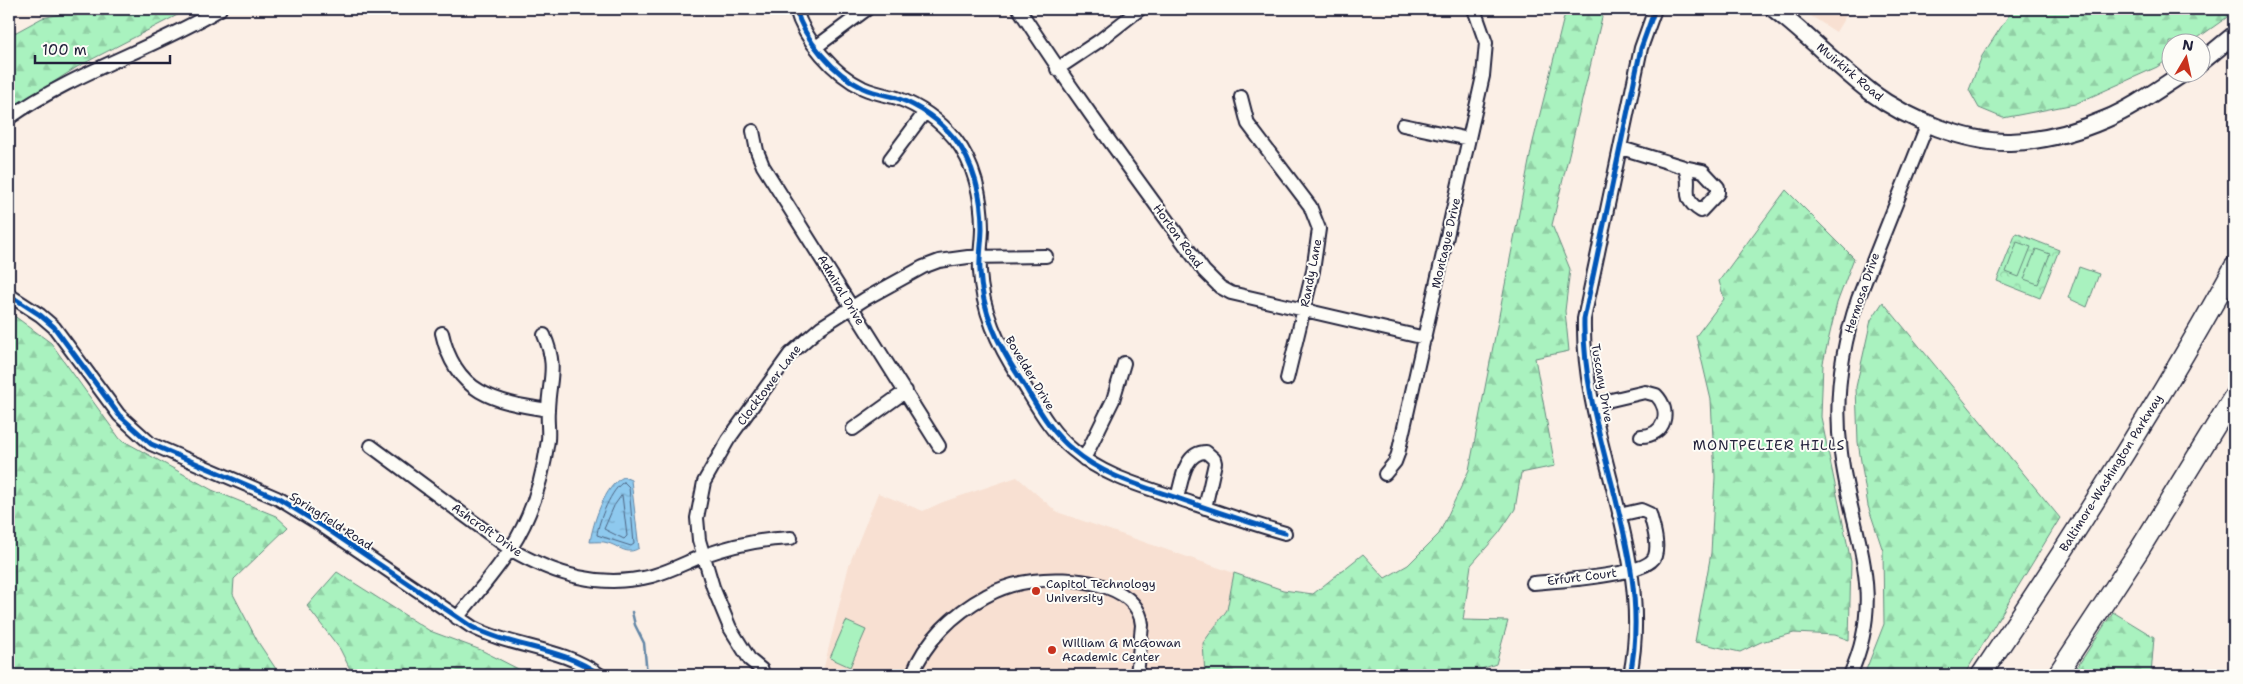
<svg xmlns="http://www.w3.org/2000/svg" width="2243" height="684" font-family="'Shantell Sans',sans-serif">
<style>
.built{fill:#f8e0d2}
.forest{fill:url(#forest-firs);stroke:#668a7d}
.park{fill:url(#park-crowns);stroke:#668a7d}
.garden{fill:#a9f2bf;stroke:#668a7d}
.water{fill:url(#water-ripples);stroke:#6386a6}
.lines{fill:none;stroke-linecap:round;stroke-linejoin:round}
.shore{stroke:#4d6583;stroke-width:1}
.stream{stroke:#6386a6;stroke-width:2.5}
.minor-casing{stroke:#22223b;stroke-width:16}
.major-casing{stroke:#22223b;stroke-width:20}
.highway-casing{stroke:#22223b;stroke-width:22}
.minor{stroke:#fdfcf7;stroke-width:12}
.major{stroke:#fdfcf7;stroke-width:16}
.highway{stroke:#fdfcf7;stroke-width:19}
.cycleway-casing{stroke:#fdfcf7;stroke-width:8}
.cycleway{stroke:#0057b8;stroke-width:5}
.poi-dot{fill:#c8321e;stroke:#fdfcf7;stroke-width:2}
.labels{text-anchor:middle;stroke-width:4;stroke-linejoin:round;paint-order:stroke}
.street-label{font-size:12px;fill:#22223b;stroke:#fdfcf7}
.poi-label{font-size:12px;fill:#22223b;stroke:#fdfcf7;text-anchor:start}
.neighbourhood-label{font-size:14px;letter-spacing:1px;fill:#22223b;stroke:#fdfcf7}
</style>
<defs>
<pattern id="forest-firs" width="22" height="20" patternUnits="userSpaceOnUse" patternTransform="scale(1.25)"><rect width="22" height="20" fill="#a9f2bf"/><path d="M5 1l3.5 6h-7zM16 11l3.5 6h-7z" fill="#91cfa5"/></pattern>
<pattern id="park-crowns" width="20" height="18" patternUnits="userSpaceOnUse" patternTransform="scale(1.25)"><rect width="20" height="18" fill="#a9f2bf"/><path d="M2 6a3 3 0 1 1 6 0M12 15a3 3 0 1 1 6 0" fill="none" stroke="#91cfa5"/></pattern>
<pattern id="water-ripples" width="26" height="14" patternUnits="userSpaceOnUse" patternTransform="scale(1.25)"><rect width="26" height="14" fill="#8ec9ee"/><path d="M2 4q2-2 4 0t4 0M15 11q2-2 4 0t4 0" fill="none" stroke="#7aaccd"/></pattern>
</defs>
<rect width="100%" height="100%" fill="#fbefe6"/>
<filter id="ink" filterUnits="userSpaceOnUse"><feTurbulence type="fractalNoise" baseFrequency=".02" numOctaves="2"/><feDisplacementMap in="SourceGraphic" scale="10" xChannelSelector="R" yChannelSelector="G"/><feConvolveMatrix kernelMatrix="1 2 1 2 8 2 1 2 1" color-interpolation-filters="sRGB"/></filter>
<g filter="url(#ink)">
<path class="built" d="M1800,9H1850L1836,32Z
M1017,477L1057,512L1234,573L1227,610L1203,643L1205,675H822L849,565L878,493L923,511L943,502Z"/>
<path class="forest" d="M86,9H189L77,67L9,111V36L42,18Z
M1566,9H1604L1552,225L1570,269L1565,311L1569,351L1535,358L1555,466L1521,473L1515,509L1499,533L1471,565L1463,620L1508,621L1496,664L1476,671L1474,675H1205L1203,643L1227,610L1234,573L1283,590L1313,594L1363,554L1385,578L1408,565L1439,534L1469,470L1532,146Z
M2013,9H2233L2226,18L2192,42H2170V58L2157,67L2075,104L2003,118L1979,108L1969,90L1982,56Z
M1786,190L1854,258L1837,303L1823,363L1821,417L1851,562L1849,640L1835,635L1794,633L1761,642L1740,652L1695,642L1711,553L1715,477L1711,400L1696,336L1724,299L1719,281Z
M1883,302L2060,518L1964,675H1864L1884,624L1883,551L1868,506L1858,442L1856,387L1871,320Z
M9,312L51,343L120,439L212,490L276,516L288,527L234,579L233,594L258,642L280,675H215L212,673L207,675H9Z
M337,572L430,631L481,650L530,675H353L340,649L307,606Z
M2113,612L2154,637L2151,675H2072Z"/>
<path class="park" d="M2016,233L2059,250L2040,298L1997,281Z"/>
<path class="garden" d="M2017,242L2031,247L2019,277L2006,272Z
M2036,249L2050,254L2038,284L2024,279Z
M2079,267L2099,274L2087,307L2068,298Z
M846,621L866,630L850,667L830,658Z"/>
<path class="water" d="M624,477L631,480L639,548C627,556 619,546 608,543C603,541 596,542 590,542C593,523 605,484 624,477Z"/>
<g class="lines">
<path class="shore" d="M624,482L629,487L634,544L631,546L597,535C598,522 612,487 624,482Z
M622,495L627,536L624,539L604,529L614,506Z"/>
<path class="stream" d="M632,612L635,625L644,643L647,675"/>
<g class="minor-casing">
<path id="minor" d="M796,9C804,40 834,74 863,88C874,93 886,95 897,98C919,106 940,121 955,139C974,163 982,197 982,228C982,242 979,257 980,271C982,311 998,345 1019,377C1035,402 1049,431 1073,450C1103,476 1142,486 1180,499C1215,511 1249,523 1285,533
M1019,9C1077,99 1141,184 1204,271L1220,287L1231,293L1425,338
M816,47L867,9
M1057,69L1099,41L1140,9
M1241,97L1248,124L1310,206L1319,229L1313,271L1287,379
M9,118C74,72 151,50 220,9
M1403,125L1469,139
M753,131L757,151L763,166L939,446
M1621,148L1684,167C1695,186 1677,196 1701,211L1718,193V187L1703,171L1684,167
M890,159L925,112
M9,295L40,315L54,327L119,415L151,444L277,498L321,525L472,627C513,648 562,647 600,675
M442,333C455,393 494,402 548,410
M1594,404L1645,392L1656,395C1672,411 1665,436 1641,436
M853,429L906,391
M371,446L510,549C555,575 601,589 652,576C670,571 685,563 702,556C730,546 761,539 791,538
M1084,459L1113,400L1124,363
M1385,474L1395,462L1398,454L1483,76L1486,43L1474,9
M1177,498C1182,481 1184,452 1206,452L1214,459L1215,463L1205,508
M1533,583C1555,581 1648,576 1655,556C1659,543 1653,526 1650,514L1641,510L1619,515
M457,618C475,595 495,573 511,548C531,517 543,477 548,440C549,430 547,420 548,410C549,378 558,368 544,335
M762,670L750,660L730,628L713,587L699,540L697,518L704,482L728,440L790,354L821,327L865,299L923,267L939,261L968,257L1046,256
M912,675C925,641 954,613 986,596C1000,588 1017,583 1033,581C1066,576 1138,581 1142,625L1137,675
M1630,675C1655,554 1581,439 1584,319L1641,48L1655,9
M1850,675C1888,591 1851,535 1841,453C1834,400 1841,349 1858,299L1928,123"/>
</g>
<g class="major-casing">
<path id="major" d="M1774,9C1808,35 1838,67 1872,93C1907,119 1967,143 2010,142C2044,141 2076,132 2106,119C2133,108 2160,88 2185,72
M2200,63L2234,35"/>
</g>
<g class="highway-casing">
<path id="highway" d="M1981,675C2070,543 2157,407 2234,267
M2057,675L2138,552L2234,396"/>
</g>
<use href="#minor" class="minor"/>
<use href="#major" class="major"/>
<use href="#highway" class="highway"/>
<g class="cycleway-casing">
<path id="cycleway" d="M796,9C804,40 834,74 863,88C874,93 886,95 897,98C919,106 940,121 955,139C974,163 982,197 982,228C982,242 979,257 980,271C982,311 998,345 1019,377C1035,402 1049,431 1073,450C1103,476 1142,486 1180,499C1215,511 1249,523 1285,533
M9,295L40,315L54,327L119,415L151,444L277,498L321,525L472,627C513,648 562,647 600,675
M1630,675C1655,554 1581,439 1584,319L1641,48L1655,9"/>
</g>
<use href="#cycleway" class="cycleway"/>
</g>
</g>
<g class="poi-dot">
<circle cx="1036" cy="591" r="5"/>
<circle cx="1052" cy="650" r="5"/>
</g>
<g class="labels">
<g class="street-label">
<text transform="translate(1850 72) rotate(40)" y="4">Muirkirk Road</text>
<text transform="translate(1178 236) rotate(54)" y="4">Horton Road</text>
<text transform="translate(1446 243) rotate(-77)" y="4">Montague Drive</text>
<text transform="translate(1311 273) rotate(-79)" y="4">Randy Lane</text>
<text transform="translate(841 290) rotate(59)" y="4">Admiral Drive</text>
<text transform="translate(1862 293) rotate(-71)" y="4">Hermosa Drive</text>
<text transform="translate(1030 373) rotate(59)" y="4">Bovelder Drive</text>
<text transform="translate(1602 383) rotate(80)" y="4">Tuscany Drive</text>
<text transform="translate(769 385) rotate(-53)" y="4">Clocktower Lane</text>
<text transform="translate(2111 473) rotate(-58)" y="4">Baltimore-Washington Parkway</text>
<text transform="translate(331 521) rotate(33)" y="4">Springfield Road</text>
<text transform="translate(487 530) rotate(35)" y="4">Ashcroft Drive</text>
<text transform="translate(1582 577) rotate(-7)" y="4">Erfurt Court</text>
</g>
<g class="poi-label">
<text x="1046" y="588">Capitol Technology<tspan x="1046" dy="14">University</tspan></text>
<text x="1062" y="647">William G McGowan<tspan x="1062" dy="14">Academic Center</tspan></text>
</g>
<g class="neighbourhood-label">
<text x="1769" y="450">MONTPELIER HILLS</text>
</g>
</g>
<rect width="2243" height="684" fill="none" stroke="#fdfcf7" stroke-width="30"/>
<rect x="15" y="15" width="2213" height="654" fill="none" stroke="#22223b" stroke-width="2" filter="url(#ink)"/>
<g transform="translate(2186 58) rotate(9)"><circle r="24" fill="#fdfcf7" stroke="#a5a5ac"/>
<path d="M0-4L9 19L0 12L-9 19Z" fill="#c8321e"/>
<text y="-8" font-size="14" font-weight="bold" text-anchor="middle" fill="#22223b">N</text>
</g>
<path d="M35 55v8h135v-8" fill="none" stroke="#22223b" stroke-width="2.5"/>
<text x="42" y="55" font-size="15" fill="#22223b" stroke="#fdfcf7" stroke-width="4" paint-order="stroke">100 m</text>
</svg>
